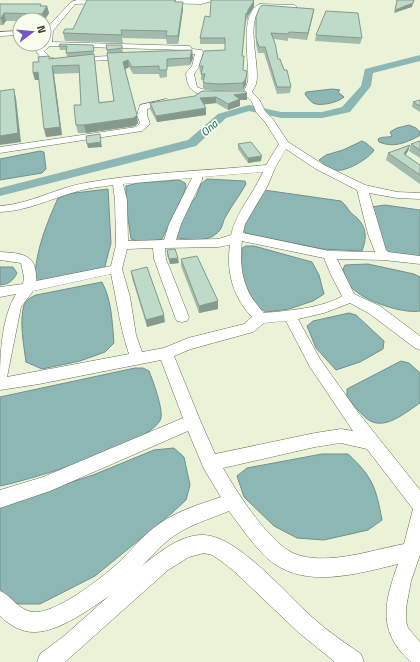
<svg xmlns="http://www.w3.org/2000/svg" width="420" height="662" font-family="'Titillium Web',sans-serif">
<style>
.water{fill:#8db7b4;stroke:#72908b}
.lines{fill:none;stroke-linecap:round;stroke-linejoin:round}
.river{fill:#8db7b4;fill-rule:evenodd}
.minor-casing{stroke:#646c53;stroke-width:1}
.minor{fill:#fff;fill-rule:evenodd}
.wall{fill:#a3bbac}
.shaded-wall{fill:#85998c}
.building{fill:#bedac8;stroke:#85998c}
.labels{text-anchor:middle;stroke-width:3.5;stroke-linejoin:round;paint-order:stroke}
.far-water-label{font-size:11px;font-style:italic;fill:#0a625f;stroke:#f9ffee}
</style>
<rect width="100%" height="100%" fill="#eaf3d7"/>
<path class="water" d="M332,89L340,90L338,92L344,97C339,102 320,107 313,103C310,101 307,97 305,94L306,92Z
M409,125L416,128L420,132L419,136C405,143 394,148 379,142L378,139C383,136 387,138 392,136L390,132L397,128Z
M362,141L366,143L374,150C370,158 345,173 335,170C329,169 324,163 319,160L326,155L343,150Z
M40,151L44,152L46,169L42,173L0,180V159Z
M207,179L245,181L246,184C240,195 232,205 226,216C223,220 223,226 220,230C209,244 191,239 176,238L175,232L189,205L196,197L201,184Z
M179,180L185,183L186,186L184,193L162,239C153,242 139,243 131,239L126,204V186L138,183Z
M108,189L111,243L104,270L40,281L35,277C36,249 47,223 58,198L66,194Z
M264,190L341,201C346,205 347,208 351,213C352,214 354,215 356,217C367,227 367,238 362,251L323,249L248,234L243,231L242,227L257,204Z
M385,205L420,210V256H407L385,252L371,207Z
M246,246H254L312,262L319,275L324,294L313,301L289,309L266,312L255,305L241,277L242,248Z
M368,264L414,274L420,277V311C403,314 364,301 352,288C347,283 345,276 343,269L345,265Z
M0,267H13L17,273C13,281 9,284 0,285Z
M102,282C112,301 112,322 114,343L105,352L80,361L42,369L26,362C24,346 19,321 24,305C26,300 31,297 36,295Z
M349,313L356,315L384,341L383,349L360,362L336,370L316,348L307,326L313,321Z
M401,361L409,363L420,373V403C406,412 383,433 366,418C359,412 353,404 347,397V389Z
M135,368H143L149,371C153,381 163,408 161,418C155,443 26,481 0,486V397Z
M174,448L184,457L190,485L186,500L172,513L95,576L40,604H19L6,598L0,589V506L93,475L154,450Z
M322,454H348C373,477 376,488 382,520L368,530L324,540L297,538L274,526L244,497L237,476L247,468Z"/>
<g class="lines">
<path class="river" d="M420,55V61L373,73L371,86L350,112L322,118H281L249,111L226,118L196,146L0,196V188L188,140L218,114L245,106L249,105L281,112H322L342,107L361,86L365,69Z"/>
<g class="minor-casing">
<path id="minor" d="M77,0L109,1L106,3L75,4L53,31L52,42L190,46L192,49L202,50L203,52L201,64L194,74L197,87C205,92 217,88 223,94C220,97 216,96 211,96C195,95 187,90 186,73L192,66L195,54L187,53L185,50L50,46L44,51L49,57L56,59L126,55L130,57L126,59L56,63L43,61L36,51L44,44L46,29L71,2Z
M154,0H217L201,4L157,3L155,2Z
M260,4L294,5L297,7L294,9L262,8C244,21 261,66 256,84C255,87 253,90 252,92L259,99L265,111L272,118L288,142L324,165L365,185L397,192L420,193V199L397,198L369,193L386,250L388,252L420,256V264L384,260L337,259L354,294L380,306L420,336V350L415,348L370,314L350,303L324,313L298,319L320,359L357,411L420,490V555L411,581L406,608V621L408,628L420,642V662H411C377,632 384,603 398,564C356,574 304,590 268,559C253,545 241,527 229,511C210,519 188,525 171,538C160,546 151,557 142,566C158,553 181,534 204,535C238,536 287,595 312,617C327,631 344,642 361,654L364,662H335L298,632L235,572L221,561L212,555L204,553L189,557L168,570L65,662H37L40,654L64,636L109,596C90,609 60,631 36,632C23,633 9,625 0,616V591C12,596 18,610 33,612C56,614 100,579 117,564C131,551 143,535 159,524C177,511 200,504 221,497L204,469L188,431L50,491L0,508V490L43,477L183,418L161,360L39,384L0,390C0,359 0,321 16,294L0,297V287L23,284L24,277L21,263L0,260V252C21,253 38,254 36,281L111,266L116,245L115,200L113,185C100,187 87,188 75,192C50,199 27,211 0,212V206C30,204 56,188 85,183C144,172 206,171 266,165L279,144L265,122L256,112L252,102L243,93C245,89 247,85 248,81C250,63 238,12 260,4ZM286,149L316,169L357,190L368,234L375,252L329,251L243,233L245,224L267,187L275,168ZM263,172C254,193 236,212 231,235L218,239L176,240L181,224L202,180V177ZM192,178L169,224L164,240L128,241L127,200L123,184ZM242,241L324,258L331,275L342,296C324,308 285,311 264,313C243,291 239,270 242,241ZM230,245C226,272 233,297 252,317L244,324L188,338L164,348L142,352L136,335L130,297L122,269L127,249L153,248L154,259L175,317L177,321L182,322L187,321L189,317L166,259L165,248L218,247ZM111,274C117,301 120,328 129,354L7,377L21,307L33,291ZM286,321L310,367L353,431L341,429L315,433L215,454L200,420L174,356L191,349L253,332L264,323ZM341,443L367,449L413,509L404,544C372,550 330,565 298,555C272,548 236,491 223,468L315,447Z
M20,31V35L0,36V32Z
M167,99L171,102L170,104L147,109V115L150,124L142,131L0,153V147L136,127L140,123L137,115L140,105Z"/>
</g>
<use href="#minor" class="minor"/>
</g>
<path class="wall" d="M114,0H176V2L183,9L178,44H167L166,39L122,38L123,43L65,41L63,33L73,29Z
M0,4L47,6L49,13L44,21V20H20V21H6L3,25H0Z
M254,7L248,16L247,21L246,19L242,56L243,70L246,84L243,90L219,91L206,90L203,88V80H201V72H200L199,66L225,50V44H200V38Z
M313,15L307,40L288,38V41L274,39L278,59L284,70L291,87L290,93L277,94L264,53H258L256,44V17Z
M316,35L362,38L360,44L315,41Z
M93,45L99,102L114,101L106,45H122L123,53L192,50L193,58L190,65L167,67V77L160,78L159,74H133L129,67L125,69L138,123L135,126L86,133H78L76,125L81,105L79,73L54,74L62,135L46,137L39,80H35L33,73L39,62L49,56L50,59L67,57L66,53V50H60L59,46Z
M247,93V100H240V106L228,110L216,103L204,104L206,115L157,122L150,109V103Z
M420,100V112L412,107L413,102Z
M420,141V158L409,151L411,144Z
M238,144L261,161L248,163L238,149Z
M410,145L408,151L405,155L420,165V184L386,160L388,153Z
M167,250L179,263L170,264L167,255Z
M181,259L218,309L199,313L181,266Z
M131,271L165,322L147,327L132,278Z"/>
<path class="shaded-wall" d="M254,1V7L248,16L247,21L248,10Z
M183,2V9L178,44V36Z
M413,3L412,7L394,13L395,10Z
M47,6L49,13L44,21L42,14Z
M314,9L313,15L307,40L308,33Z
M4,13L6,21L3,25L1,18Z
M192,50L193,58L190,65V58Z
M94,54L95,62L100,110L99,103Z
M128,60L129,67L124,70L123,62Z
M52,66L54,74L62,135L46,137L44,129Z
M247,71L246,84L243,90V83Z
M38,72L40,80H35L33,73Z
M14,89L16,98L21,142L0,145V136Z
M247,93V100H240V106L228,110V104L234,95Z
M216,97V103L200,105V98Z
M206,108V115L157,122L156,116Z
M137,115L138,123L135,126L86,133L84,125Z
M101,142L102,147L88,148L87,144Z
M410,145L408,151L402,161L404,154Z
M262,156L261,161L248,163V158Z
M178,258L179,263L170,264L169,259Z
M218,301V309L199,313V306Z
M164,315L165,322L147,327L146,320Z"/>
<path class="building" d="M87,0H175V2H183L178,36H166L167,31L121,30L122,35L63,33L65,29H73Z
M211,0H253L254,1L248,10L247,15L246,13L242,56H244L243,70L247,71L246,78L243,83L219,84L206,83L203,82L205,74H201L203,66H199L204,51L225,50V38H200L205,16L210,17Z
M397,0H414L413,3L395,10Z
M0,4H41L40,6H47L42,14L4,13L1,18H0Z
M262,5L314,9L308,33L289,32L288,34L271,33L275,43L278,59H280L284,70H287L291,87H277L265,47H259L256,38V17L259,9Z
M326,11L358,13L362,38L316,35Z
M60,44L93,45L94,51L66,53L67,46H59Z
M106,45H122V48L107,50Z
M192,50L190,58L167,59V70H159V66L132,67L128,60L123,62L137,115L134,118L84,125H76L75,117L74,105H81L79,65L52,66L60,127L44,129L38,72L33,73V62H39L38,57L49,56V59L94,54L99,103L114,101L107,53Z
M14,89L18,133L0,136V91Z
M202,91H245L247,93L234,95L240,99L228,104L216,97L200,98L206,108L156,116L150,103L195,96Z
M420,100V106L413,102Z
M100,134L101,142L87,144L86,136Z
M420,141V150L411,144Z
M251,142L262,156L248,158L238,144Z
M410,145L404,154L420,165V175L388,153Z
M175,249L178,258L169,259L167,250Z
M197,256L218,301L199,306L181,259Z
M147,267L164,315L146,320L131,271Z"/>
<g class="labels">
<g class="far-water-label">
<text transform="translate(209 128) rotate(-42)" y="4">Ona</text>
</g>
</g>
<g transform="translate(32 32) rotate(74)"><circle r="19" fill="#f9ffee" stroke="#a9afa0"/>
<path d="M0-3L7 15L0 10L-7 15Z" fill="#7852cb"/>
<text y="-6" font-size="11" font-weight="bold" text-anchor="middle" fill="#32362b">N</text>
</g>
</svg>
